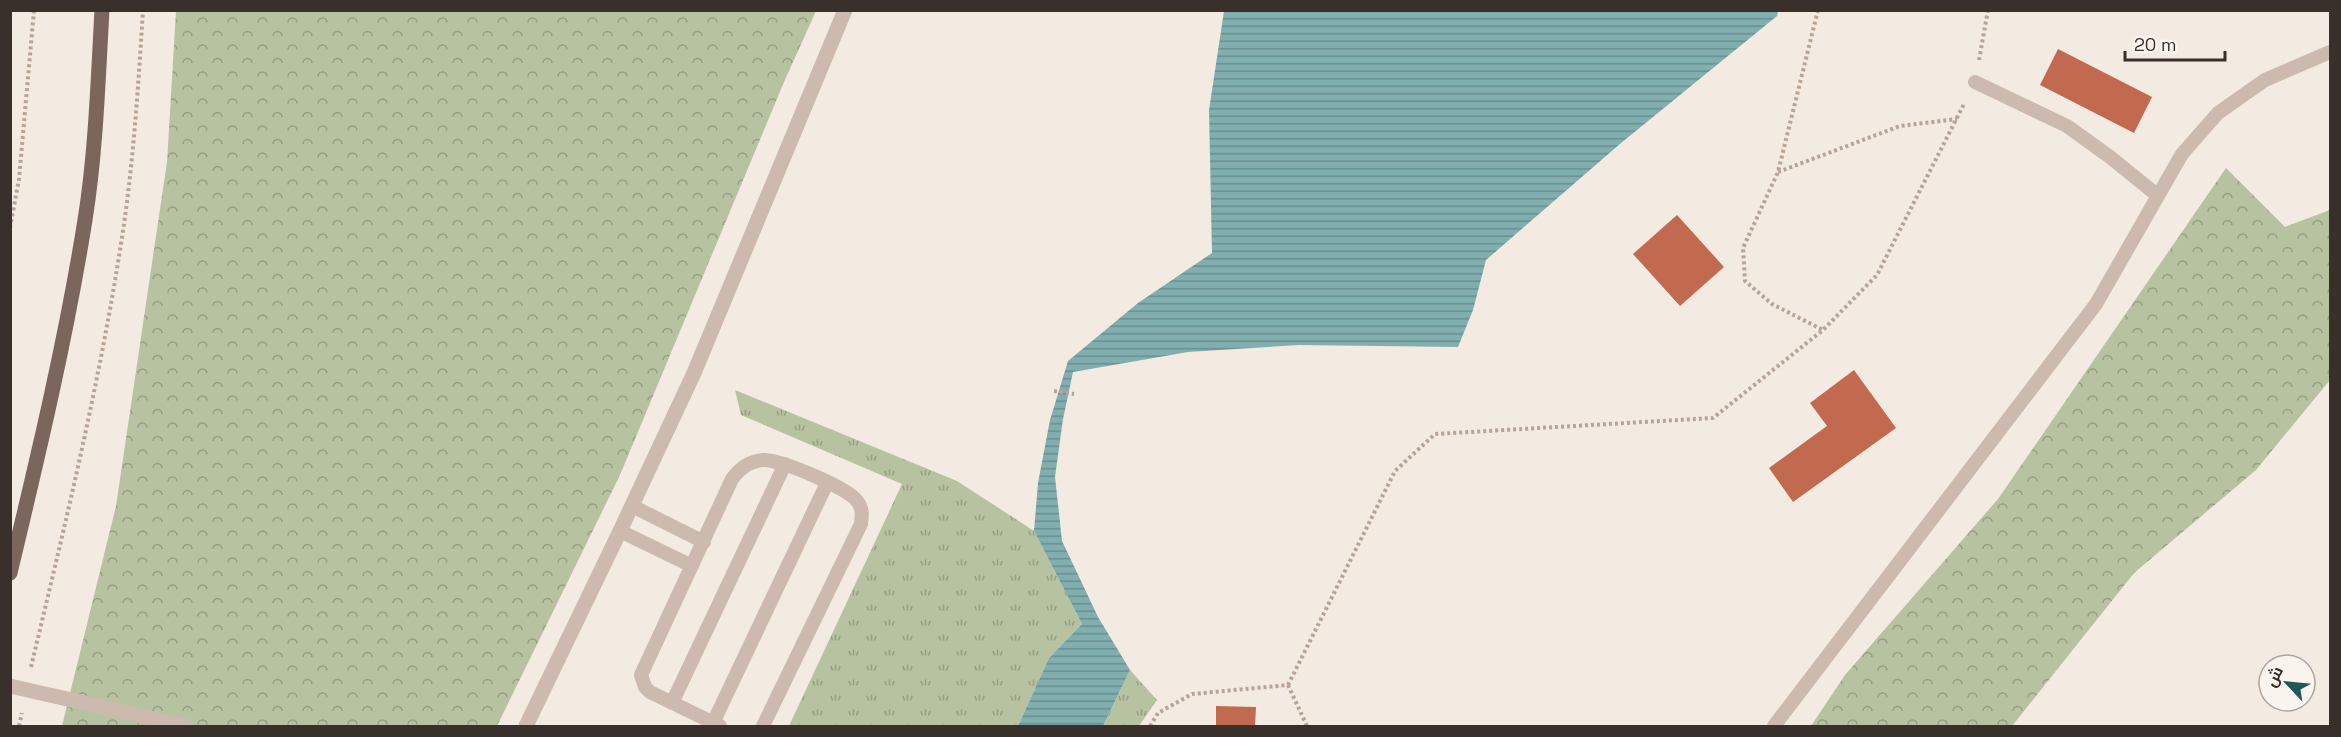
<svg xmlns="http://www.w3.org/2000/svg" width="2341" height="737" font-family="'Space Grotesk',Cairo,sans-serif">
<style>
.grass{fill:url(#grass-tufts)}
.forest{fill:url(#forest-crowns)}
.water{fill:url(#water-rules)}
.building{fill:#c16a50}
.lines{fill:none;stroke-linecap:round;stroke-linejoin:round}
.path{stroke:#b7a497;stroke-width:4;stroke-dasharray:3 3;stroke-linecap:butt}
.service{stroke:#cbbaad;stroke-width:14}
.minor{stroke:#cbbaad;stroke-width:15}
.primary{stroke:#7b665d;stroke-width:15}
</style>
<defs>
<pattern id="grass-tufts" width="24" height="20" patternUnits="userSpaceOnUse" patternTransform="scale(1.5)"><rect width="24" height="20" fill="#b7c2a1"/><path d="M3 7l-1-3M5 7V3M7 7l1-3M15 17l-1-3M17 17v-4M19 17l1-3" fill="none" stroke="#969e83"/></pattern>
<pattern id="forest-crowns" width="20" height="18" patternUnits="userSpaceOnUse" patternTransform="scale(1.5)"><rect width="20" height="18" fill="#b7c2a1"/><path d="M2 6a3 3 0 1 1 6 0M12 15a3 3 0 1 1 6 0" fill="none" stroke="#969e83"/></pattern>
<pattern id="water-rules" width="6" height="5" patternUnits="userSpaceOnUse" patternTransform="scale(1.5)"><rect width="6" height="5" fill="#81aeaf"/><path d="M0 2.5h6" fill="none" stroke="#6b8e8f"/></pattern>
</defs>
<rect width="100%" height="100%" fill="#f3eae1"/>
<path class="grass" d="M735,390L957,481L1034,531L1082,624L1049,658L1018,726H789L902,484L741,415Z
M1130,670L1157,700L1139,726H1103Z"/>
<path class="forest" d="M176,11H816L784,82L620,475L497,726H62L116,506L167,162Z
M2226,168L2285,227L2330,210V380L2256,470L2134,573L2012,726H1811L1845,675L1998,499Z"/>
<path class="water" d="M1224,11H1778L1777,16L1621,143L1486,260L1473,310L1458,347L1299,345L1188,352L1073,372L1063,419L1055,477L1062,541L1098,617L1130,670L1103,726H1018L1049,658L1082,624L1034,531L1038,483L1050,420L1068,361L1138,303L1212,253L1209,110Z"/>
<path class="building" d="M2058,49L2152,97L2134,133L2040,85Z
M1677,215L1724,267L1680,306L1633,254Z
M1854,370L1896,428L1793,502L1769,468L1827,426L1810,403Z
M1216,706L1256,707L1255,726H1216Z"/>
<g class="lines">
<path class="path" d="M1818,10L1778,172L1743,248L1745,281L1772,304L1823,330
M1979,60L1988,10
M1778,172L1900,126L1957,119
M10,228L19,179L34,10
M1054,391L1074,394
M31,667C64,529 98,390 120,250C133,171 138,90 143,10
M1288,685L1395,471L1435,434L1713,418L1823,330L1877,275L1964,104
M1288,685L1307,726
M19,726L22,713
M1150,726L1158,713L1192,694L1288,685"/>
<path class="service" d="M1975,82L2067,126L2110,157L2157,195
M632,506L704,542
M620,531L692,566
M672,703L785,464
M713,723L827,483
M720,726L650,692L645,687L641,675L732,479C740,468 749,461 763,460C780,459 848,488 857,501C863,508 862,516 861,524L763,726
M1774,726L2096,304L2182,154L2218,113L2265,80L2330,52"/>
<path class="minor" d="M10,686L186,726
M526,726L620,531L694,373L845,10"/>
<path class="primary" d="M10,573C38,456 66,339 85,220C96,151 98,80 102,10"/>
</g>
<rect width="2341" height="737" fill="none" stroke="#392f2b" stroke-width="24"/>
<g transform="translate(2287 683) rotate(296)"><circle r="28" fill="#faf4ee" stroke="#ada5a0" stroke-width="1.5"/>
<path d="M0-4.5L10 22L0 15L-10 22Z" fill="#22575a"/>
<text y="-9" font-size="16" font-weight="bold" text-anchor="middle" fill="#392f2b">ش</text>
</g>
<path d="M2125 51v9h100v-9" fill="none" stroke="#392f2b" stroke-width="3"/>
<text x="2134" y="51" font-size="18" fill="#392f2b" stroke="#faf4ee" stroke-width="4.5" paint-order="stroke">20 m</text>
</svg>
